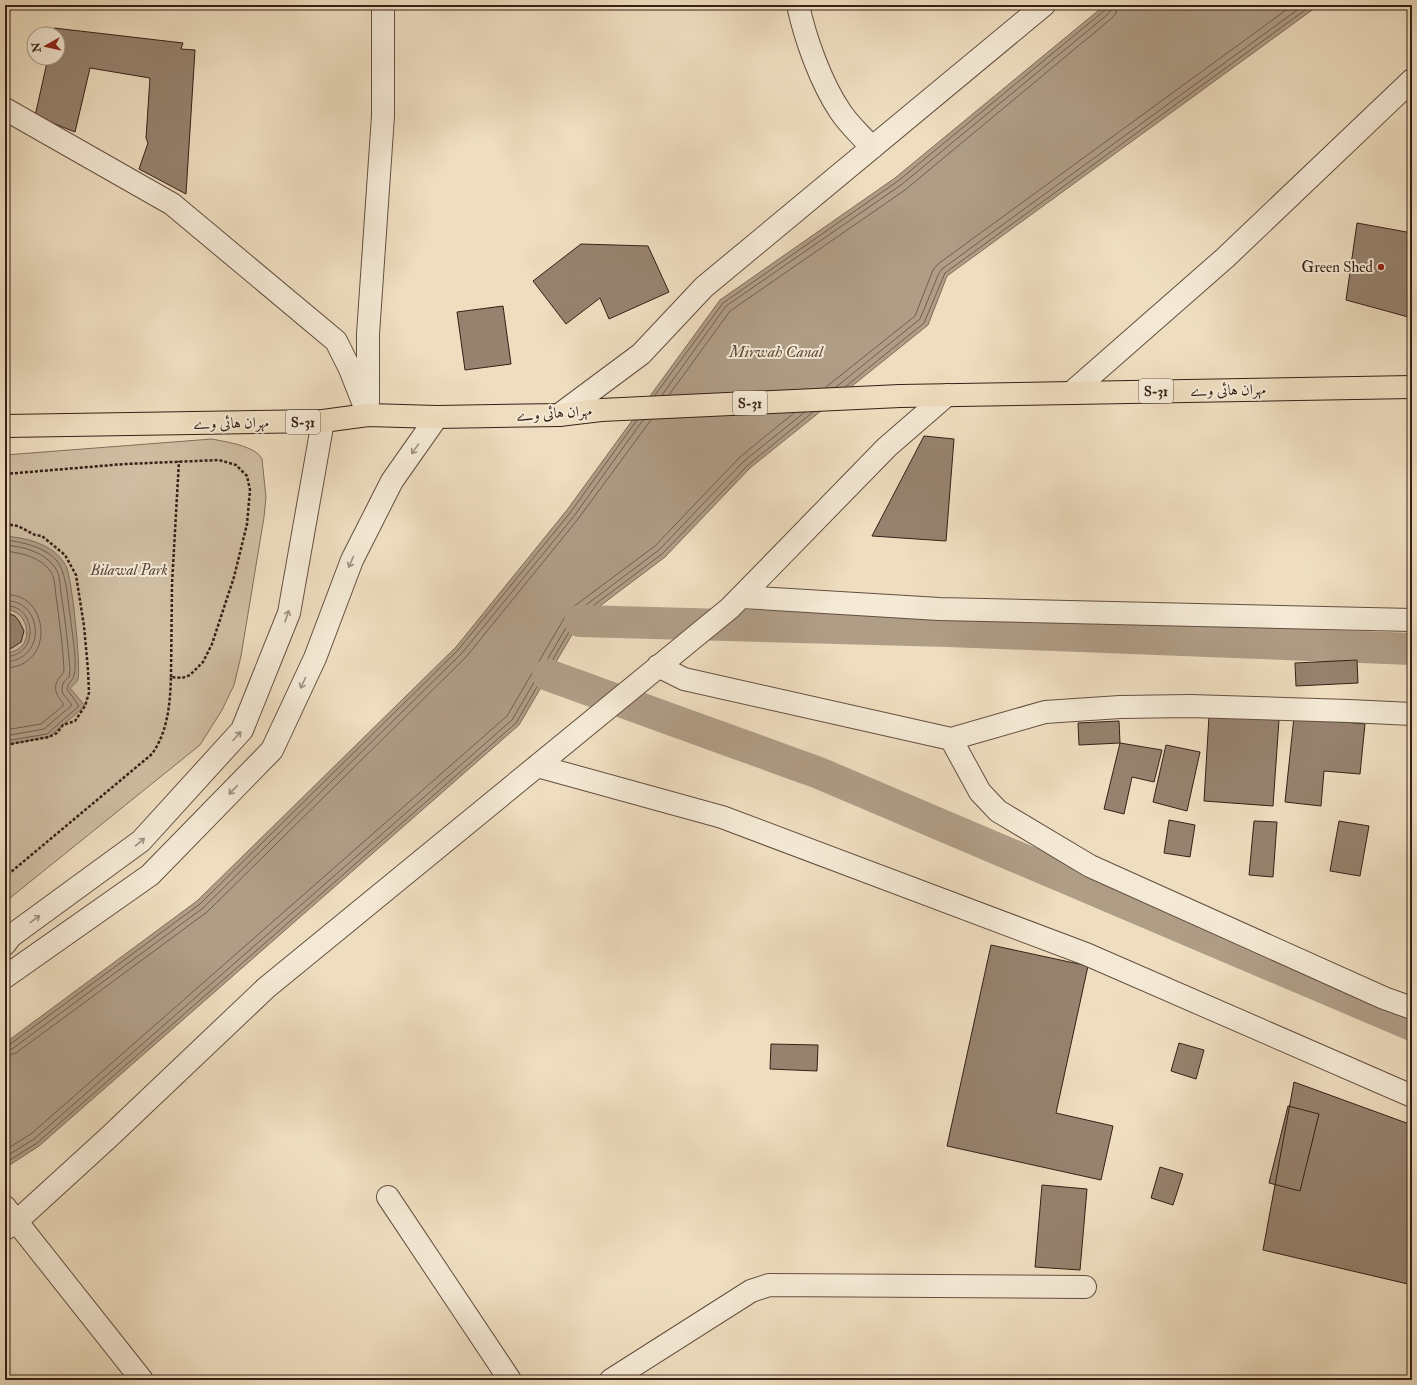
<svg xmlns="http://www.w3.org/2000/svg" width="1417" height="1385" font-family="'IM FELL Double Pica',Amiri,serif">
<style>
.green{fill:#cfbda2;stroke:#826e5c}
.water{fill:#af9d86;stroke:#7f6b59}
.lines{fill:none;stroke-linecap:round;stroke-linejoin:round}
.shore{stroke:#725e4e;stroke-width:1}
.canal{stroke:#af9d86;stroke-width:32}
.building{fill:#96826e;stroke:#362016}
.street-casing{stroke:#644f40;stroke-width:24}
.primary-casing{stroke:#362016;stroke-width:24}
.path{stroke:#362016;stroke-width:2.5;stroke-dasharray:3 2;stroke-linecap:butt}
.street{stroke:#f4e9d5;stroke-width:22}
.primary{stroke:#eeddbf;stroke-width:22}
.oneway{stroke:#9e8f7f}
.poi-dot{fill:#8f2418;stroke:#f4e9d5;stroke-width:1.5}
.labels{text-anchor:middle;stroke-width:4;stroke-linejoin:round;paint-order:stroke}
.shield{fill:#f4e9d5;stroke:#6f5c4f;stroke-width:1}
.shield-label{font-size:14px;font-weight:bold;fill:#362016}
.poi-label{font-size:15px;fill:#362016;stroke:#f4e9d5;text-anchor:end}
.street-label{font-size:15px;fill:#362016;stroke:#f4e9d5}
.park-label{font-size:15px;font-style:italic;fill:#5c4739;stroke:#f4e9d5}
.water-label{font-size:16px;font-style:italic;fill:#604c3d;stroke:#f4e9d5}
</style>
<rect width="100%" height="100%" fill="#eeddbf"/>
<filter id="stains"><feTurbulence type="fractalNoise" baseFrequency=".005" numOctaves="4"/><feColorMatrix values="0 0 0 0 .2 0 0 0 0 .09 0 0 0 0 .02 0 0 0 .5 -.17"/></filter>
<radialGradient id="worn" r=".72"><stop offset=".6" stop-color="#630" stop-opacity="0"/><stop offset="1" stop-color="#630" stop-opacity=".3"/></radialGradient>
<path class="green" d="M212,439C226,442 256,446 262,459L266,497L264,517L241,656L234,685L222,710L200,745L5,902V455Z"/>
<path class="water" d="M1105,5H1319L947,276L928,325L750,468L665,557L580,621L519,725L39,1146L5,1168V1043L197,901L456,647L567,510L720,300L895,178Z
M5,536C27,538 54,544 66,566C72,578 81,666 78,679C77,683 73,685 70,688L85,706L49,737L5,745V654C11,652 17,651 22,646C33,634 24,608 5,610Z"/>
<g class="lines">
<path class="shore" d="M826,387L915,316L933,270L938,264L1293,5
M836,387L920,319L939,273L942,269L1304,5
M845,387L924,323L945,273L1312,5
M655,395L723,303L898,181L1105,10L1107,5
M662,395L726,306L901,185L1108,14L1111,10L1112,5
M669,395L730,311L905,190L1112,18L1116,13L1118,5
M5,540C24,542 55,549 62,570C67,584 68,601 70,615C72,631 76,655 75,670C74,682 68,681 67,689L79,706L47,734L5,741
M5,545C25,547 45,552 56,569C60,575 60,586 61,593C65,618 68,644 70,670L69,677L63,683L62,689L63,694L72,705L44,729L5,736
M5,551C22,553 41,557 51,572C55,578 55,589 56,596C59,620 63,645 64,670C63,674 62,675 59,678C52,688 57,696 63,703V706L41,724L5,730
M5,595C49,591 57,667 5,668
M5,601C42,598 49,660 5,662
M5,606C35,603 42,655 5,657
M5,1045H9L200,904L458,650L570,513L637,420
M5,1050L12,1049L203,908L462,653L574,516L643,420
M5,1056L16,1053L207,912L466,657L578,519L651,420
M5,1150L31,1134L507,716L569,610L655,546L740,457L794,413
M5,1157L34,1139L512,720L574,614L659,550L744,461L805,412
M5,1163L37,1143L516,723L577,618L662,554L748,465L813,412"/>
<path class="canal" d="M580,621L949,631L1412,649
M548,675L819,773L1412,1025"/>
</g>
<path class="building" d="M54,28L183,43L181,49L195,50L186,194L139,169L148,143L146,138L150,78L90,68L75,132L35,116L48,58H58V34H53Z
M1357,223L1412,233V318L1346,300Z
M581,244L648,246L669,292L609,319L600,298L566,324L533,281Z
M503,306L511,364L465,370L457,312Z
M924,436L954,439L946,541L872,536Z
M5,614H10L15,616L19,621L24,631L21,642L12,648L6,649Z
M1357,660L1358,683L1296,686L1295,663Z
M1209,716L1279,720L1273,806L1204,801Z
M1294,717L1365,724L1360,774L1324,771L1321,806L1285,802Z
M1119,721L1120,743L1079,745L1078,723Z
M1120,743L1162,750L1154,782L1132,777L1124,814L1104,809Z
M1166,745L1200,752L1187,811L1153,802Z
M1169,820L1195,825L1190,857L1164,853Z
M1254,821L1277,822L1273,877L1249,875Z
M1339,821L1369,826L1360,876L1330,871Z
M991,945L1088,966L1056,1113L1113,1126L1101,1180L947,1146Z
M1179,1043L1204,1050L1196,1079L1171,1071Z
M771,1044L818,1045L817,1071L770,1069Z
M1294,1082L1412,1125V1285L1263,1250Z
M1288,1106L1319,1114L1300,1191L1269,1183Z
M1160,1167L1183,1174L1173,1205L1151,1198Z
M1042,1185L1087,1189L1080,1270L1035,1267Z"/>
<g class="lines">
<g class="street-casing">
<path id="street" d="M798,5C805,38 821,83 840,111C848,124 862,136 872,148
M5,109L172,204L336,341L350,369L368,415
M1071,393L1225,258L1412,80
M368,402V334L383,116V5
M559,415L641,354L704,287L1044,5
M742,597L939,609L1412,620
M658,666L684,679L951,739L1045,712L1120,707L1190,706L1349,711L1412,714
M951,739L980,792L998,811L1090,866L1384,998L1412,1008
M537,766L722,817L1086,954L1412,1096
M5,944L11,936L141,841L242,730L289,613L323,421
M5,977L150,875L272,750L315,658L352,560L392,481L437,417
M388,1197L510,1380
M5,1207L142,1380
M5,1229L16,1222L109,1137L266,988L730,608L887,447L947,395
M611,1380L751,1291L769,1285L1085,1287"/>
</g>
<g class="primary-casing">
<path id="primary" d="M5,426L323,421L368,415L437,417L559,415L601,410L900,396L1412,387"/>
</g>
<path class="path" d="M5,474L125,464L219,460L236,465L247,476L250,490L247,524L234,577L212,644L203,662L190,675L182,678L171,677C170,704 168,731 152,754L5,877
M5,524L18,526L35,535L42,536L65,555L76,575L84,626L88,670L89,693L85,706L75,721L63,725L57,733L49,737L5,745
M171,677L172,584L179,461"/>
<use href="#street" class="street"/>
<use href="#primary" class="primary"/>
</g>
<defs><path id="oneway-shaft" d="M-6 0H5M1.5-3L5.5 0L1.5 3" fill="none" stroke-width="1.6" stroke-linecap="round" stroke-linejoin="round"/></defs>
<g class="oneway">
<use href="#oneway-shaft" transform="translate(415 449) rotate(125)"/>
<use href="#oneway-shaft" transform="translate(351 562) rotate(113)"/>
<use href="#oneway-shaft" transform="translate(287 616) rotate(-71)"/>
<use href="#oneway-shaft" transform="translate(303 683) rotate(115)"/>
<use href="#oneway-shaft" transform="translate(237 736) rotate(-48)"/>
<use href="#oneway-shaft" transform="translate(233 790) rotate(134)"/>
<use href="#oneway-shaft" transform="translate(140 842) rotate(-40)"/>
<use href="#oneway-shaft" transform="translate(35 919) rotate(-36)"/>
</g>
<circle class="poi-dot" cx="1381" cy="267" r="4"/>
<g class="labels">
<g class="shield">
<rect x="1139" y="379" width="34" height="24" rx="3"/>
<rect x="733" y="391" width="34" height="24" rx="3"/>
<rect x="286" y="410" width="34" height="24" rx="3"/>
</g>
<g class="shield-label">
<text x="1156" y="396">S-31</text>
<text x="750" y="408">S-31</text>
<text x="303" y="427">S-31</text>
</g>
<g class="poi-label">
<text x="1373" y="272">Green Shed</text>
</g>
<g class="street-label">
<text transform="translate(1228 390) rotate(-1)" y="5">مہران ہائی وے</text>
<text transform="translate(554 413) rotate(-4)" y="5">مہران ہائی وے</text>
<text transform="translate(231 423) rotate(-1)" y="5">مہران ہائی وے</text>
</g>
<g class="park-label">
<text x="129" y="575">Bilawal Park</text>
</g>
<g class="water-label">
<text x="776" y="357">Mirwah Canal</text>
</g>
</g>
<rect width="1417" height="1385" fill="none" stroke="#eeddbf" stroke-width="20"/>
<rect x="6" y="6" width="1405" height="1373" fill="none" stroke="#362016" stroke-width="2"/>
<rect x="10" y="10" width="1397" height="1365" fill="none" stroke="#362016"/>
<g transform="translate(46 46) rotate(262)"><circle r="19" fill="#f4e9d5" stroke="#a89989"/>
<path d="M0-3L7 15L0 10L-7 15Z" fill="#8f2418"/>
<text y="-6" font-size="11" font-weight="bold" text-anchor="middle" fill="#362016">N</text>
</g>
<rect width="100%" height="100%" filter="url(#stains)"/>
<rect width="100%" height="100%" fill="url(#worn)"/>
</svg>
